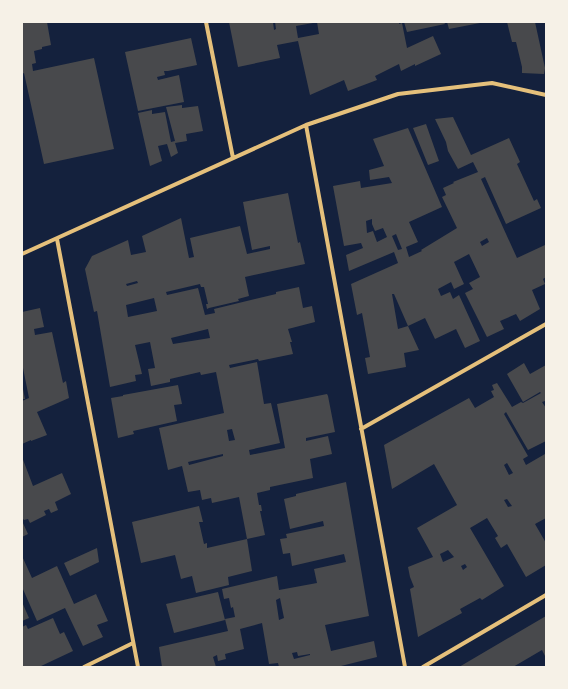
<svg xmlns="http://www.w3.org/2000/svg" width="568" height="689" font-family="'IBM Plex Serif',serif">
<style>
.building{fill:#48494c;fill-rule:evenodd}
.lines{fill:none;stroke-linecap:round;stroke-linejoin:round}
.minor{stroke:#e5c07b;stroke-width:4}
</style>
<rect width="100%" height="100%" fill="#14213d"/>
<path class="building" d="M22,22H47L51,45L42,47V49L34,51L36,63L32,64L33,71L94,58L114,149L44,164L24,73L22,74Z
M229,22H273L274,30L276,29L275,22H313V23L296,26L298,38L319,34L317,22H399V24L402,23L407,48L433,36L441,54L415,66V64L401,71L399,64L375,76L377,80L348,91L344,80L310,95L298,41L277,45L280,58L238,67Z
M404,22H444L445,24L407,32Z
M447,22H480V23L449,29Z
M507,22H535L545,68L544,74L522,73V67L516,42H512Z
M191,38L197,65L168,71H164L165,75L157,77L158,80L179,75L184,102L138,111L125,52Z
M182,105V108L198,106L203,131L186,134L187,141L175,143L178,153L171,157L167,144L158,146L162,161L150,166L138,113L152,110V114L165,112L171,142L175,141L166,107Z
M453,117L471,155L509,138L520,162L517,164L534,201L537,199L541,208L506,224L485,177L481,179L517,258L545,245L546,277L543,279L545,284L532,290L540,309L520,321L516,314L500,321L504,329L487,337L465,293L473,289L469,283L480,277L469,254L454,262L464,284L454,289L451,282L438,289L441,296L450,292L453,299L459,295L480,341L465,348L456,329L435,339L425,318L408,326L394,294H392L398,329L408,326L419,350L404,353L406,367L368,374L365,358L370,357L362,313L357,315L351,284L398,263L394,252L349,271L346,255L363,248L361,243L344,246L333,186L360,181L361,188L392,183L389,177L370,180L369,170L384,166L373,139L408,128L442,207L409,222L418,242L406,247L409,257L422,251L421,250L457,228L442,197L446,195L443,188L454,183L453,182L478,172L473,162L458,169L448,151L446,142L435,119ZM372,219V224L375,231L383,228L387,237L377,242L373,231L367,233L366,221ZM396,234L402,249L398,250L392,236ZM487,238L489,242L482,246L480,242Z
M426,124L439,161L428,165L413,128Z
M288,193L298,243L300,242L305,264L245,277L249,296L238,299L239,301L209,308L207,309L206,304H208L204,287H201L200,284L166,292L167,295L198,288L205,315L215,313L214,309L276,294V292L299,287L303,308L312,306L315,322L288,329L292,342H290L293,354L259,361L258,359L229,365L230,368L257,362L264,404L271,403L280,443L249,450L250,455L285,448L277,404L327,394L328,396L335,432L306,438V441L328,436L332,454L310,459L313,478L270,487V490L257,493L259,505H261L262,511H260L265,535L247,539L239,497L212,503L211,498L202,500L200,490L188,492L182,466L168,470L159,428L224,413L216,372L201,375L200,372L170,379V382L151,386L148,369L155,368L150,342L135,345L142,374L135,375L136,381L110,387L97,311L94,312L85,269L92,256L128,240L131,255L146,252L142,236L181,218L189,258L194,257L190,238L240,226L247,254L270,249V246L252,250L243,202ZM137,281L138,283L127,286L126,284ZM154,298L157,311L128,317L126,305ZM208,329L210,338L173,344L171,338ZM232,429L235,440L229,441L227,430ZM223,454V456L189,465L188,462Z
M40,308L44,327L34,329L35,335L52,332L63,383L66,381L69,398L37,412L47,435L31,441V440L22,444V401L29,398L22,363V312Z
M524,363L530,374L546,365V403L545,401L542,402L546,408V441L528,450L506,412L504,414L528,456L523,459L526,465L545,454L546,456V518L535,524L546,543V565L526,577L507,544L501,548L495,538L498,536L487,518L470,528L504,586L482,600L480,598L460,609L462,613L418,637L410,589L414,587L410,577L408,567L433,557L417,528L457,505L434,464L392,489L384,445L469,398L475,408L494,397L491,391L494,390L492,385L497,383L512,407L521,402L523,403L541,393L540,392L523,402L507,374ZM507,463L513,473L509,475L504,465ZM507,499L512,506L508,507L504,500ZM448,550L454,557L443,562L440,554ZM465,564L467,567L463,570L461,566Z
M22,384L25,399H22Z
M178,385L182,404L174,405L177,421L133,431L134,434L118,438L111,398L123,396V395Z
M22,457L33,486L62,473L71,494L55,502L58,510L51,513L49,509L44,511L46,515L30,523L28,519L24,520L22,518Z
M346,482L369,616L325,625L331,651L374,641L377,657L337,667H279L278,663L269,664L262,623L240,629L244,649L225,654L226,659L218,661L217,655L213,657L216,667H162L159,647L228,631L225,619L235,617L233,607L231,608L229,598L224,599L222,589L277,576L279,590L317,583L314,569L346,562L344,554L292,566L290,553L283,554L280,539L287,538L286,534L324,526L323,521L290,529L284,499L296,496V494ZM280,598L284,618L279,620L276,600ZM297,652L298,656L310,654V655L294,659L292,653Z
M199,506L203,522H199L204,544L207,543V548L247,539L252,571L228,577L229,585L196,593L192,576L181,579L175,555L141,563L132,522Z
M22,521L28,534L22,537Z
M97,548L99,562L70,576L64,563Z
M22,556L32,578L57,566L74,604L96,594L108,621L97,625L103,637L83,646L65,608L37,621L22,587Z
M218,592L225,620L174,633L166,604Z
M22,602L29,618L22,621Z
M546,616V658L542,650L513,667H459Z
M53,618L60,634L64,632L73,651L39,667H22V627L26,625L28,629Z"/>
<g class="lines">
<path class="minor" d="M206,22L233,158
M306,125L405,667
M57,239L138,667
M22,254L306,125L398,94L492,83L546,95
M361,429L546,324
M84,667L133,643
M423,667L546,595"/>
</g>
<rect width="568" height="689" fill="none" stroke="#f6f1e7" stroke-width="46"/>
</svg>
